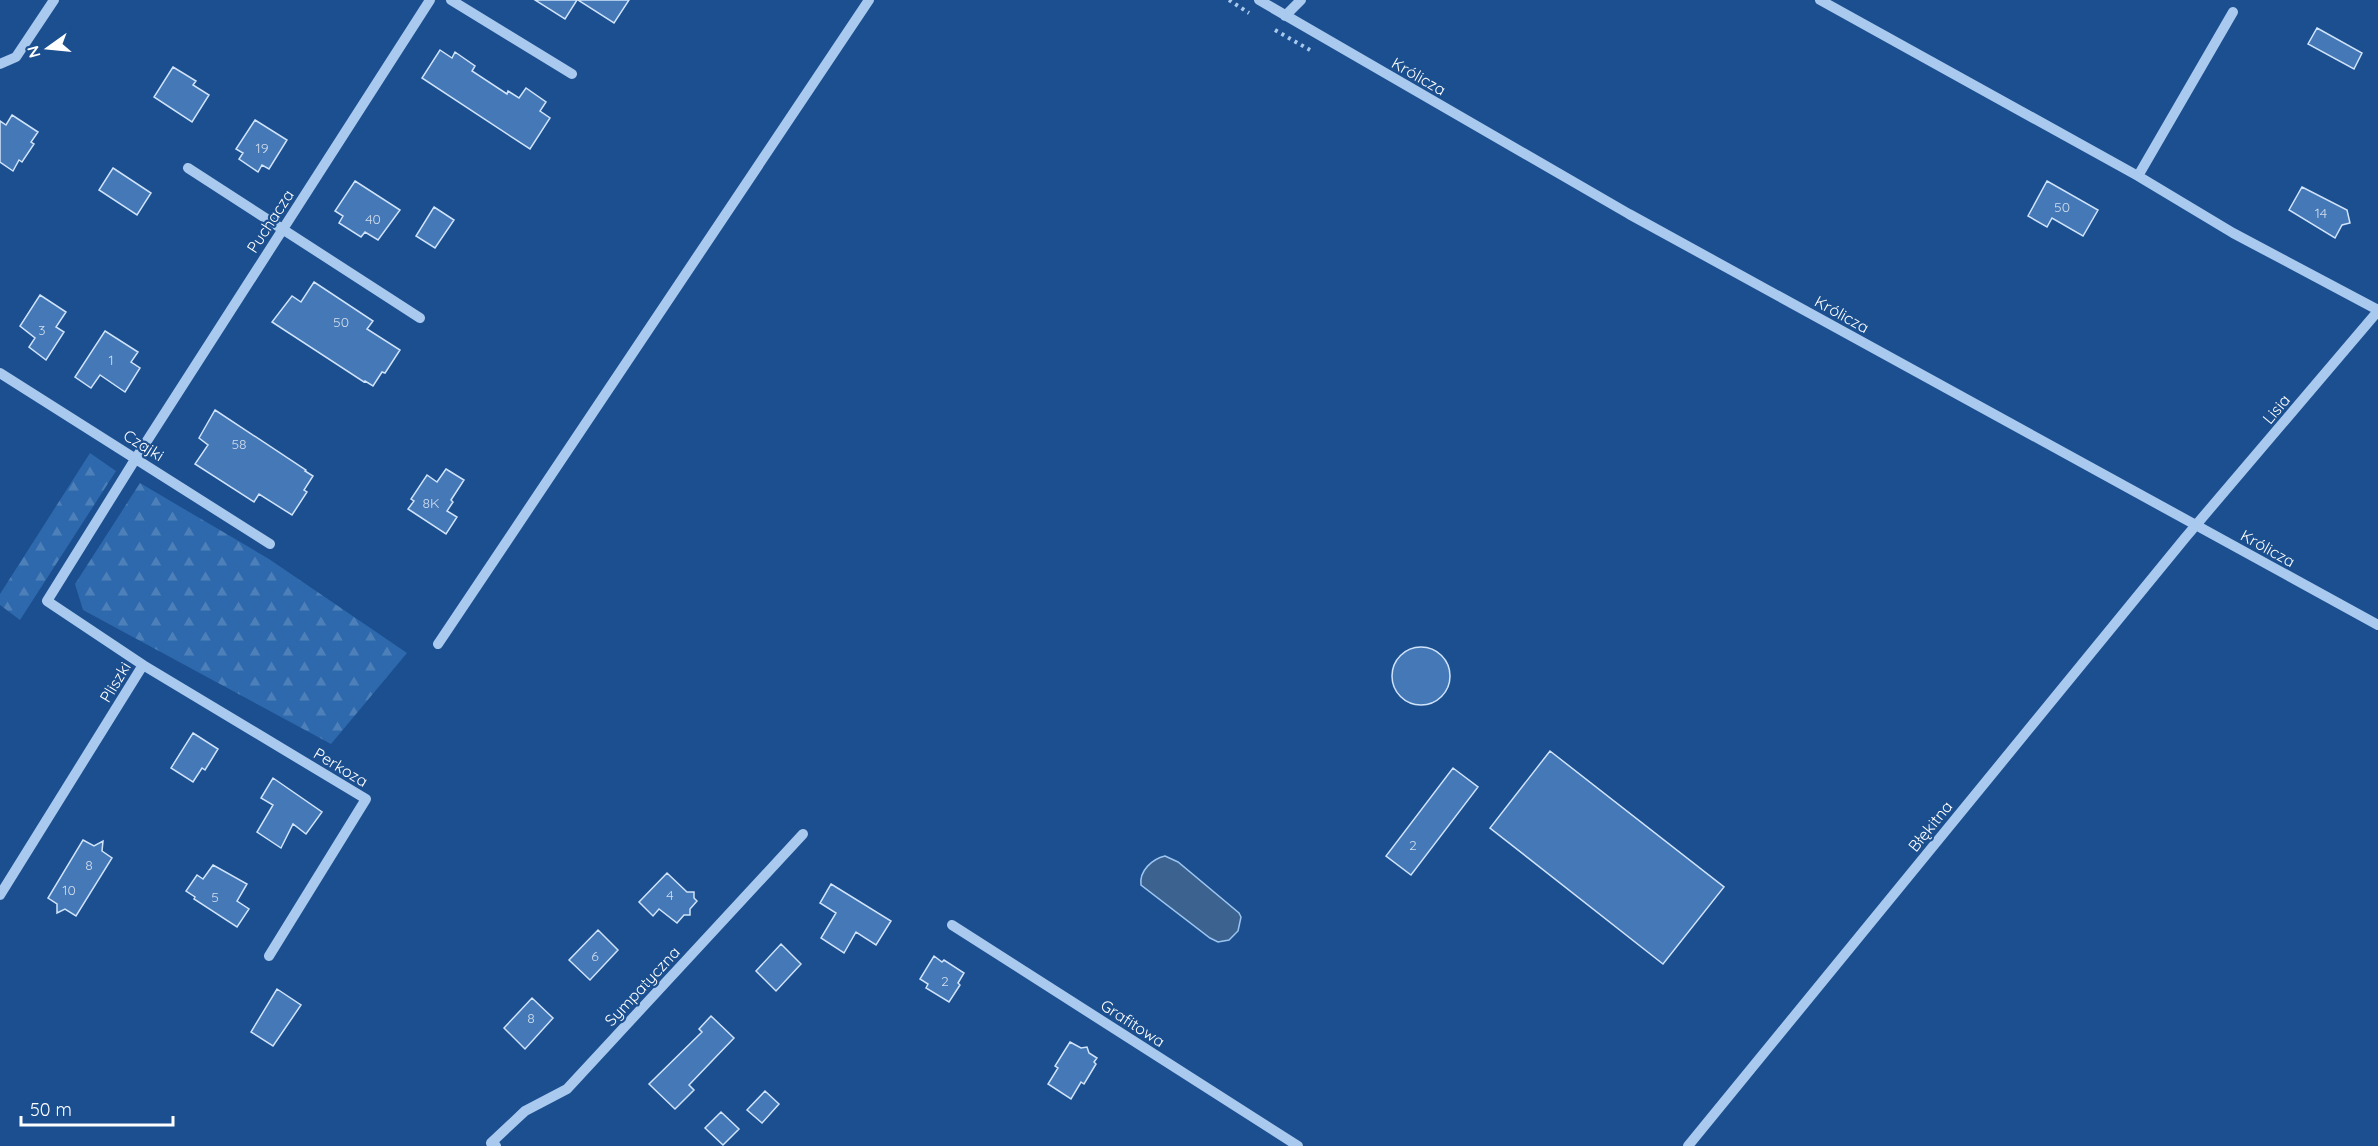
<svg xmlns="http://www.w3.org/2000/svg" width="2378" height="1146" font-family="Quicksand,sans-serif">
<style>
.forest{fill:url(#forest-firs)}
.water{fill:#3c6290;stroke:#9cc4f0;stroke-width:1.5}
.building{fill:#4478b7;stroke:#cfe3fa;stroke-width:1.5}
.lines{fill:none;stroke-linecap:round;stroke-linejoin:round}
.path{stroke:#a9c9ee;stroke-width:4;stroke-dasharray:3 4.5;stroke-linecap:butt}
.minor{stroke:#a9c9ee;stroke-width:10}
.labels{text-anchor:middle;stroke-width:4.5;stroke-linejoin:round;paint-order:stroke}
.number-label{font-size:14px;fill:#d0dded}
.street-label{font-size:16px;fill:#fff;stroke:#1b4f8f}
</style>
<defs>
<pattern id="forest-firs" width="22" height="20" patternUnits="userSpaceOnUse" patternTransform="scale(1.5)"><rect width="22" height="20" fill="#2e69ad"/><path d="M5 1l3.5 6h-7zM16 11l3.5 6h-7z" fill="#4d80b9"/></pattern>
</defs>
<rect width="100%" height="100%" fill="#1b4f8f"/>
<path class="forest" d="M90,453L116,471L20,620L0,605V594Z
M140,483L269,559L407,653L331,744L83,610L75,584Z"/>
<path class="water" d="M1165,856L1178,862L1239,913L1241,917L1238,931L1229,940L1218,942L1210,938L1141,885C1139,871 1152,859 1165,856Z"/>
<path class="building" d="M535,0H577L565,19Z
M578,0H629L614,23Z
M2317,28L2362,53L2354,69L2308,44Z
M440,50L452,58L455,52L475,66L472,71L507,94L508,91L519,98L526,88L546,102L540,111L550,118L530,149L422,78Z
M173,67L196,81L193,85L209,95L192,122L154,97Z
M12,115L38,132L31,142L34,144L22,162L19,160L13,171L0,162V121L6,125Z
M255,120L287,140L269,169L262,165L258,172L239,159L243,153L236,149Z
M113,168L151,193L137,215L99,190Z
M355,181L400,210L378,240L365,232L361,237L339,223L343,216L335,211Z
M2047,181L2098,210L2083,236L2052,218L2047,227L2028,216Z
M2302,187L2347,210L2350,223L2342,225L2335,238L2289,210Z
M434,207L454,220L435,248L416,236Z
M314,282L373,321L367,329L400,350L385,373L382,372L373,386L365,381L364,382L272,322L292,296L301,302Z
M40,295L66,312L56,327L64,332L46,360L29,347L35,338L20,326Z
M105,331L138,352L131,362L140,368L125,392L100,375L91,388L75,377Z
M215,410L306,470L305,471L313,476L304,490L307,492L292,515L259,494L254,502L195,464L208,445L199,438Z
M446,469L464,480L451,500L453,502L447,511L457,517L446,534L408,509L414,501L411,499L427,475L437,482Z
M1392 676a29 29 0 1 1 58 0a29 29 0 1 1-58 0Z
M193,733L218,749L205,770L202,768L193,782L171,768Z
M1550,751L1724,887L1663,964L1490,828Z
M1453,768L1478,787L1411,875L1386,856Z
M273,778L322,812L306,834L293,824L281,848L257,832L273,805L261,798Z
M83,840L94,846L103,841L102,851L112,858L76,916L65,909L57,913V904L48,898Z
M213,865L247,884L237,901L249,909L237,927L194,899L195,897L186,891L197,875L203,879Z
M667,873L687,892H694V898L697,901L690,909V915H684L677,923L659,909L653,916L639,902Z
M831,884L891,921L876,945L856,932L844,953L821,938L836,913L820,903Z
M598,930L618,950L590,980L569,960Z
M781,944L801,964L776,991L756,971Z
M934,956L942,962L944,960L964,973L958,983L960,985L949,1002L926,988L928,984L920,979Z
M277,989L301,1005L273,1046L251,1032Z
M532,998L553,1018L525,1049L504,1028Z
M711,1016L734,1038L689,1085L694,1090L675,1109L649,1084L702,1032L699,1029Z
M1070,1042L1081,1048L1087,1047L1089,1053L1097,1058L1094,1062L1096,1064L1084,1084L1081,1082L1071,1099L1048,1084L1058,1068L1055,1066Z
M765,1091L779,1104L762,1123L747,1110Z
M721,1112L739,1129L723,1145L705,1128Z"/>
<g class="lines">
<path class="path" d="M1229,0L1249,13
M1275,30L1310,50"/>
<path class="minor" d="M451,0L572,74
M1259,0L1629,214L2378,625
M1820,0L2138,176L2233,233L2378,310
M1285,16L1301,0
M0,64L16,57L54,0
M188,168L420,318
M2138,176L2233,12
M0,373L270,544
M438,644L869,0
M143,665L366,799L269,956
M0,895L143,665L47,601L136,458L430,0
M952,925L1298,1146
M496,1146L491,1143L525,1111L567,1089L803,834
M1688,1146L2185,538L2378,311"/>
</g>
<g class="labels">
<g class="number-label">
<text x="262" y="153">19</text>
<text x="2062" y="212">50</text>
<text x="2321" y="218">14</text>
<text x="373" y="224">40</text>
<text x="341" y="327">50</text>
<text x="42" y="335">3</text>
<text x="111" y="365">1</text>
<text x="239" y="449">58</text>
<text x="431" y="508">8K</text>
<text x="1413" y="850">2</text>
<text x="89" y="870">8</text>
<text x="69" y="895">10</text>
<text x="670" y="900">4</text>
<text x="215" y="902">5</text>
<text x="595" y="961">6</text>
<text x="945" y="986">2</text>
<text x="531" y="1023">8</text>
</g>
<g class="street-label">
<text transform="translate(1419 76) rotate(30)" y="6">Królicza</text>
<text transform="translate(270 221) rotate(-57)" y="6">Puchacza</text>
<text transform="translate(1842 314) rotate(29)" y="6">Królicza</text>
<text transform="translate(2276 409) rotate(-50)" y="6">Lisia</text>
<text transform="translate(144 445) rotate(32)" y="6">Czajki</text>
<text transform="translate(2268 548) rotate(29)" y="6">Królicza</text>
<text transform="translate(115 682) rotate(-59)" y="6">Pliszki</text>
<text transform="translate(341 767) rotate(31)" y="6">Perkoza</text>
<text transform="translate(1930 826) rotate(-51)" y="6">Błękitna</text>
<text transform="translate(642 986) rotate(-47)" y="6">Sympatyczna</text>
<text transform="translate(1133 1023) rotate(33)" y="6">Grafitowa</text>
</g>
</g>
<g transform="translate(48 48) rotate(255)" stroke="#1b4f8f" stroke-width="4.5" paint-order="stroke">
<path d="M0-4.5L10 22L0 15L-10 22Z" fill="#ffffff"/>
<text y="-9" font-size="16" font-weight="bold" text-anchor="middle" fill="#ffffff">N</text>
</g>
<path d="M21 1116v9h152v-9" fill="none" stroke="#ffffff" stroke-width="3"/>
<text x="30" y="1116" font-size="18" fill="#ffffff" stroke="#1b4f8f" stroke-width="4.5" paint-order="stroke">50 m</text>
</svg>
